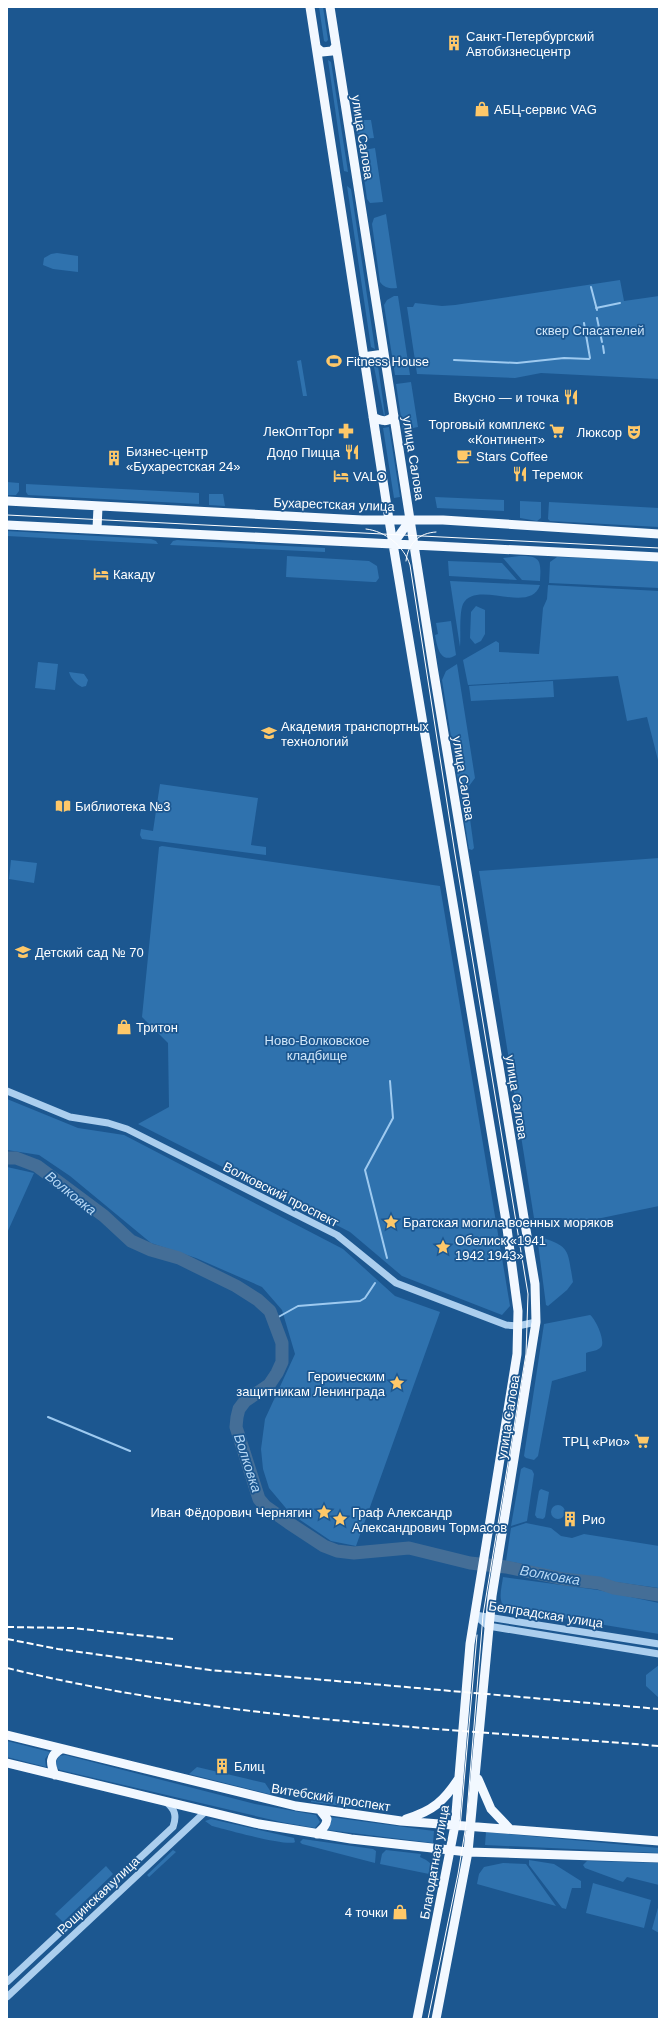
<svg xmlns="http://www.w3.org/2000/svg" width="666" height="2026" font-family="Arial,sans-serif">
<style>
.green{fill:#2f72ae}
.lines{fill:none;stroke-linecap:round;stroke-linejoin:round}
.stream{stroke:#9ecaf0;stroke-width:2}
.river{stroke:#446e97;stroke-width:13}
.minor{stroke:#abceee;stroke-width:7}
.major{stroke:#f2f8ff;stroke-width:9}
.tram{stroke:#fff;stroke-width:1}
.rail{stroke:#fff;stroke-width:2;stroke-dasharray:7 3;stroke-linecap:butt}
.labels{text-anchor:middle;stroke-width:3.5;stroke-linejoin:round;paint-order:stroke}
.poi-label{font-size:13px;fill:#fff;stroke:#1c5790;text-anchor:start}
.street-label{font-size:13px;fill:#fff;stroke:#1c5790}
.park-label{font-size:13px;fill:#d1e7fa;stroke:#1c5790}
.water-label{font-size:14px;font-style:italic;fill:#b7d8f5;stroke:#1c5790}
</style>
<rect width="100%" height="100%" fill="#1c5790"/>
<path class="green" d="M319,7H323L328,40L326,42L324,41Z
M328,60L331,62L348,172L344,171Z
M371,120L374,138L362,139L357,133V124L361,120Z
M375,148L383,202L370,203L367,199L361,155L364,150Z
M347,186L351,189L375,349L371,347Z
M386,214L397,288C391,289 384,288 380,282L372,224L374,218Z
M57,253L78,256V272L53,269L43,265L44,258L51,254Z
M620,280L624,301L659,296V379L541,373L515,378L417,374L407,307H413L415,303L442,306L455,305Z
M394,296H398L410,375H395L384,305L387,300Z
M301,360L307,396H303L297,361Z
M373,362L378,366L385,415L384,416Z
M411,382L418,427L403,430L396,384Z
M389,427L400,497L394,498L383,428Z
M7,482L19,483V491L16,495H7Z
M26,484L199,493V504L28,495L26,492Z
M209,494H223L225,506L209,505Z
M435,497L504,500V511L437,508Z
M520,501L541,502V518L537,521L520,518Z
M549,502L659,508V527L550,521L548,519Z
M7,531L151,539L156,541L158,544L7,536Z
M177,540L325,548V552L170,545L173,541Z
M287,556L369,561L377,566L379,578L376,582H373L286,577Z
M519,556C542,555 541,562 540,581L522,580L503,558Z
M557,557L659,561V588L549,583L550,562Z
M448,561L502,563L517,580L449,576Z
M450,581L540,585C530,615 476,579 463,604C459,613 461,636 460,647Z
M548,585L659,591V764L647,717L627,721L618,676L468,685L463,660L496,641L499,643V652L539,654L543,608L547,599Z
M476,606L485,610V634L481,641L475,644L470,638L471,612Z
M451,621L456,655C440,665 437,646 435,635L438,634L436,623Z
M38,662L58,664L55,690L35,688Z
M457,664L475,778L466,790L474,848L472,850L469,849L442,680L446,671Z
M69,672L84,674L88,680L86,686L82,687C76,684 71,679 69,672Z
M553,681L554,697L471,701L469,686Z
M160,784L258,798L251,845L266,847V855L142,839L140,835L141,829L153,831Z
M162,846L440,886L510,1306L502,1315L402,1276L350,1232L138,1124L169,1107L168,1043L142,1017L159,847Z
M659,858V1206L587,1221L560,1218H534L479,871Z
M11,860L37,863L34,883L9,879Z
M7,1099L78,1128L124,1135L343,1249L395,1296L440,1312L356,1546L331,1541L290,1513L269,1488L263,1469L261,1449L265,1419L295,1354L282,1310L262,1287L196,1258L151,1243L70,1176L39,1155L7,1150Z
M7,1167L34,1173L7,1233Z
M537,1236C571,1247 567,1248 573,1282L567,1290L548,1306L546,1305Z
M590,1315C595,1318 606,1341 601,1347C598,1351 591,1351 586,1353V1371L552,1381L538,1456L534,1460L526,1458L524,1456L544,1324Z
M524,1467L532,1470L534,1474L527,1521L511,1526L521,1469Z
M541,1489L549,1492L545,1517L543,1519L537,1518L535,1515L539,1491Z
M551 1512a7 7 0 1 1 14 0a7 7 0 1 1-14 0Z
M526,1523L551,1528L561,1536L572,1538L584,1534L659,1546V1588C630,1584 601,1580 573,1576C550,1572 529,1564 506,1561L511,1528Z
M503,1577L598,1590L659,1603V1634L508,1609C496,1604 502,1587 503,1577Z
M659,1665V1698L646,1686V1675Z
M7,1741L50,1752L45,1759L46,1767L7,1757Z
M65,1755L255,1804L316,1815L320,1822L315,1828L281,1822L60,1770L57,1768L56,1762L59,1756Z
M197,1767L265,1783L273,1795L189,1774Z
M317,1794L363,1800L367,1803L369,1809L311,1802V1797Z
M330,1817L434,1831L433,1843L328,1830L331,1822Z
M211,1819L294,1838L295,1842C288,1847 224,1829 212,1826L205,1821Z
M486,1832L659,1848V1853L485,1845Z
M303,1839L373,1849L376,1851L375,1863L302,1844L300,1842Z
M173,1850L176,1852L149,1877L147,1875Z
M386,1850L421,1854L420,1857C429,1861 435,1865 434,1875L380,1864L382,1854Z
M529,1860L554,1864L581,1881V1888H572L566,1909L562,1908L529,1865Z
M587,1861L659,1863V1885L627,1877L623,1882L585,1868L583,1865Z
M503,1863L526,1864L556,1906L477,1884L479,1874L484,1867Z
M106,1866L113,1874L63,1922L55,1914Z
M593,1883L651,1900L644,1928L586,1913Z
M659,1904V1933L652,1929Z"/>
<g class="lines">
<path class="stream" d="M591,287L597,310
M596,308L620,303
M597,318L602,342
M603,346L604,353
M454,360L517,363L564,358L589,359L590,358L584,323
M387,1258L365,1170L393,1118L390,1081
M273,1320L298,1306L360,1301L365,1298L375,1283
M48,1417L130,1451"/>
<path class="river" d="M7,1158H16L37,1166L104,1216L131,1241L151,1250L179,1258L236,1286L258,1300L270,1311L282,1343V1362L277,1373L269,1385L245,1401L239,1409L237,1417L236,1427L259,1499L265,1506L289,1523L324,1546L337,1551L354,1553L409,1548L470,1563L506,1567L564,1579L599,1583L614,1588L659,1595"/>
<path class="minor" d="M7,1091L70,1117L108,1123L127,1129L337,1235L396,1283L506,1325L518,1326L536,1322
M475,1615L488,1626L659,1654
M475,1615L659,1644
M7,1982L173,1827C177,1816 175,1809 166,1802
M7,1997L206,1811"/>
<path class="major" d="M310,7L389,520L506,1221L518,1311L517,1354L470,1644L455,1825L417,2019
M330,7L433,667L531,1260L535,1284L536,1322L492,1596L468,1852L436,2019
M317,48L322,52L332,51L336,46
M363,357L384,354
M373,417C382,421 387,423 394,416
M7,501L362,520H443L659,534
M7,525L659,557
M97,529L98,507
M393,544L410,520
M7,1735L296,1806L401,1821L659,1841
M7,1763L259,1824L351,1839L468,1852L659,1858
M55,1775C50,1763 49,1756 61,1749
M478,1779L491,1809L509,1828
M406,1819C433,1811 444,1801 459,1778
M317,1834C322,1829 326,1827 327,1819L320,1810"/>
<path class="tram" d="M7,515L659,548
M366,529C385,531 404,546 410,565L454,848L528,1294L526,1354L483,1615L466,1825L458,1874L428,2019
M406,561C408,543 419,533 436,532
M460,1828L477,1635"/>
<path class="rail" d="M7,1627L73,1628L173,1639
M7,1639L58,1649L210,1670L659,1709
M7,1668C220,1720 441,1728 659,1746"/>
</g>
<defs>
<g id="building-bare" transform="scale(1.2)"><path d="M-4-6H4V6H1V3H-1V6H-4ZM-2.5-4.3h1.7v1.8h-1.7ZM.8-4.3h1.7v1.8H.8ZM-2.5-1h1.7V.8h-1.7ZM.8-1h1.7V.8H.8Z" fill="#fec869" stroke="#1c5790" stroke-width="2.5" paint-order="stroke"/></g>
<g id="shop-bare" transform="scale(1.2)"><path d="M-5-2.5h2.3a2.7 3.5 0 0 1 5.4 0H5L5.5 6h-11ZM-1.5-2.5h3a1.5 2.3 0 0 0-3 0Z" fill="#fec869" stroke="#1c5790" stroke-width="2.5" paint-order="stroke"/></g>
<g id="stadium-bare" transform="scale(1.2)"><path d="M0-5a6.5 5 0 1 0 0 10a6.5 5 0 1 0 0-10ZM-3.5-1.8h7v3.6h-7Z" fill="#fec869" stroke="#1c5790" stroke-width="2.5" paint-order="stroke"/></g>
<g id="restaurant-bare" transform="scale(1.2)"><path d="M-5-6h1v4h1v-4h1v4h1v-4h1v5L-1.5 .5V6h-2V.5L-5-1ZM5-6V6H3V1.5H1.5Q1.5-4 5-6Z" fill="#fec869" stroke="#1c5790" stroke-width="2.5" paint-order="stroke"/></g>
<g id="pharmacy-bare" transform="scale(1.2)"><path d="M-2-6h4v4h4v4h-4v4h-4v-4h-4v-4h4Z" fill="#fec869" stroke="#1c5790" stroke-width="2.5" paint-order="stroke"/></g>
<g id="supermarket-bare" transform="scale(1.2)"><path d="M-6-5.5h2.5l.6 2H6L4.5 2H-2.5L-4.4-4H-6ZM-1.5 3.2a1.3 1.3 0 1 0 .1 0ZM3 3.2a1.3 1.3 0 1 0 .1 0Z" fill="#fec869" stroke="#1c5790" stroke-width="2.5" paint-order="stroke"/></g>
<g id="theatre-bare" transform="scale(1.2)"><path d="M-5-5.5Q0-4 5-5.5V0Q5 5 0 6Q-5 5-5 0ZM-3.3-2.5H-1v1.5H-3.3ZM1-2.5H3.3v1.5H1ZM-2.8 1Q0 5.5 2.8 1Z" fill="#fec869" stroke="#1c5790" stroke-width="2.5" paint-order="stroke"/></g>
<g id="cafe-bare" transform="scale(1.2)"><path d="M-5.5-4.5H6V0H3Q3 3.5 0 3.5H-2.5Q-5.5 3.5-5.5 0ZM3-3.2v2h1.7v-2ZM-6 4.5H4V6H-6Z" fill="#fec869" stroke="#1c5790" stroke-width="2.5" paint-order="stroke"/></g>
<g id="hotel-bare" transform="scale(1.2)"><path d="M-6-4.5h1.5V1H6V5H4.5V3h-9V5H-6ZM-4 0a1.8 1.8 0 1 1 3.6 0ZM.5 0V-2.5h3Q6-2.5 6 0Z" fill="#fec869" stroke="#1c5790" stroke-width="2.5" paint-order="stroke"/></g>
<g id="university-bare" transform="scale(1.2)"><path d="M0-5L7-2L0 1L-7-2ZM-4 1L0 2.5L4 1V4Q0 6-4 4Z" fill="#fec869" stroke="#1c5790" stroke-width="2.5" paint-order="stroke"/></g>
<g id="library-bare" transform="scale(1.2)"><path d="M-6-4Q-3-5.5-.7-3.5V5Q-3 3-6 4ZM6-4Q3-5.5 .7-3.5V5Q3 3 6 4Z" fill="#fec869" stroke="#1c5790" stroke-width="2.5" paint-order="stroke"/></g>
<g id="school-bare" transform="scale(1.2)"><path d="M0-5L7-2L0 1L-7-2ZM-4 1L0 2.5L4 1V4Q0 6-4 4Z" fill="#fec869" stroke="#1c5790" stroke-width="2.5" paint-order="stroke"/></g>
<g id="sight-bare" transform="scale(1.2)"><path d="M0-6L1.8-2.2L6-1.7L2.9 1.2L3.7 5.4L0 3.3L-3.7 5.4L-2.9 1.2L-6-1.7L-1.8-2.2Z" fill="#fec869" stroke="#1c5790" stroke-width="2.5" paint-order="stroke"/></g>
</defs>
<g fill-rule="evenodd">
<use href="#building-bare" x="454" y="43"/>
<use href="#shop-bare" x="482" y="109"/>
<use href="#stadium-bare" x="334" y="361"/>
<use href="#restaurant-bare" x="571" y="397"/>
<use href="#pharmacy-bare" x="346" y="431"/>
<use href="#supermarket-bare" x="557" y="431"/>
<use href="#theatre-bare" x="634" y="432"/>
<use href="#restaurant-bare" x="352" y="452"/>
<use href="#cafe-bare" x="464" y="456"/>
<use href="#building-bare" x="114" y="458"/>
<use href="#restaurant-bare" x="520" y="474"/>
<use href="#hotel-bare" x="341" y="476"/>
<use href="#hotel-bare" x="101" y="574"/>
<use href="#university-bare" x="269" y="733"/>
<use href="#library-bare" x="63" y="806"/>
<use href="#school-bare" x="23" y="952"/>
<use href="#shop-bare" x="124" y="1027"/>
<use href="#sight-bare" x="391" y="1222"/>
<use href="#sight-bare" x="443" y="1247"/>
<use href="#sight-bare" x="397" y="1383"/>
<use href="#supermarket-bare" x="642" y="1441"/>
<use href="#sight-bare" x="324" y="1512"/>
<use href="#sight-bare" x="340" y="1519"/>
<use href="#building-bare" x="570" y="1519"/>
<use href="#building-bare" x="222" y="1766"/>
<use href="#shop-bare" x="400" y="1912"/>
</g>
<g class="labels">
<g class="poi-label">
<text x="466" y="41">Санкт-Петербургский<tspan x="466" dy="15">Автобизнесцентр</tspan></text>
<text x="494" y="114">АБЦ-сервис VAG</text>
<text x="346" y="366">Fitness House</text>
<text x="559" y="402" text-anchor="end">Вкусно — и точка</text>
<text x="545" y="429" text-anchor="end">Торговый комплекс<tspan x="545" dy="15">«Континент»</tspan></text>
<text x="334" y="436" text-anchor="end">ЛекОптТорг</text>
<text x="622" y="437" text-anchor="end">Люксор</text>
<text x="126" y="456">Бизнес-центр<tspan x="126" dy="15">«Бухарестская 24»</tspan></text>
<text x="340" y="457" text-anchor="end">Додо Пицца</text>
<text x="476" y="461">Stars Coffee</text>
<text x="532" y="479">Теремок</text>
<text x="353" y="481">VALO</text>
<text x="113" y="579">Какаду</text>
<text x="281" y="731">Академия транспортных<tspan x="281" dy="15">технологий</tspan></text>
<text x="75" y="811">Библиотека №3</text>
<text x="35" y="957">Детский сад № 70</text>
<text x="136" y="1032">Тритон</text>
<text x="403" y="1227">Братская могила военных моряков</text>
<text x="455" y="1245">Обелиск «1941<tspan x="455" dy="15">1942 1943»</tspan></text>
<text x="385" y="1381" text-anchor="end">Героическим<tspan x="385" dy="15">защитникам Ленинграда</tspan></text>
<text x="630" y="1446" text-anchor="end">ТРЦ «Рио»</text>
<text x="312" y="1517" text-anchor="end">Иван Фёдорович Чернягин</text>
<text x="352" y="1517">Граф Александр<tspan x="352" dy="15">Александрович Тормасов</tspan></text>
<text x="582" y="1524">Рио</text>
<text x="234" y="1771">Блиц</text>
<text x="388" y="1917" text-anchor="end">4 точки</text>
</g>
<g class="street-label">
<text transform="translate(363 137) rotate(81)" y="5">улица Салова</text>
<text transform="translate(414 458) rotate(81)" y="5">улица Салова</text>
<text transform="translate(334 504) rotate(2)" y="5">Бухарестская улица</text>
<text transform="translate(464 778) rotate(81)" y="5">улица Салова</text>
<text transform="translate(517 1097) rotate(81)" y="5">улица Салова</text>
<text transform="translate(281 1194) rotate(27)" y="5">Волковский проспект</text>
<text transform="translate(508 1417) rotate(-81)" y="5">улица Салова</text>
<text transform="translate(546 1614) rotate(9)" y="5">Белградская улица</text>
<text transform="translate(331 1797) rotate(9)" y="5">Витебский проспект</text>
<text transform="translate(434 1862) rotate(-80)" y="5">Благодатная улица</text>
<text transform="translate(98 1895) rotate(-43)" y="5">Рощинская улица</text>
</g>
<g class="park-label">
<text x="590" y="335">cквер Спасателей</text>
<text x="317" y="1045">Ново-Волковское<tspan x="317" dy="15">кладбище</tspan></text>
</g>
<g class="water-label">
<text transform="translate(71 1193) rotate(39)" y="5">Волковка</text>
<text transform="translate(248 1463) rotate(72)" y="5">Волковка</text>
<text transform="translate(550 1575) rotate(10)" y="5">Волковка</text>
</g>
</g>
<rect width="666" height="2026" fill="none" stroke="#ffffff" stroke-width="16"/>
</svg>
